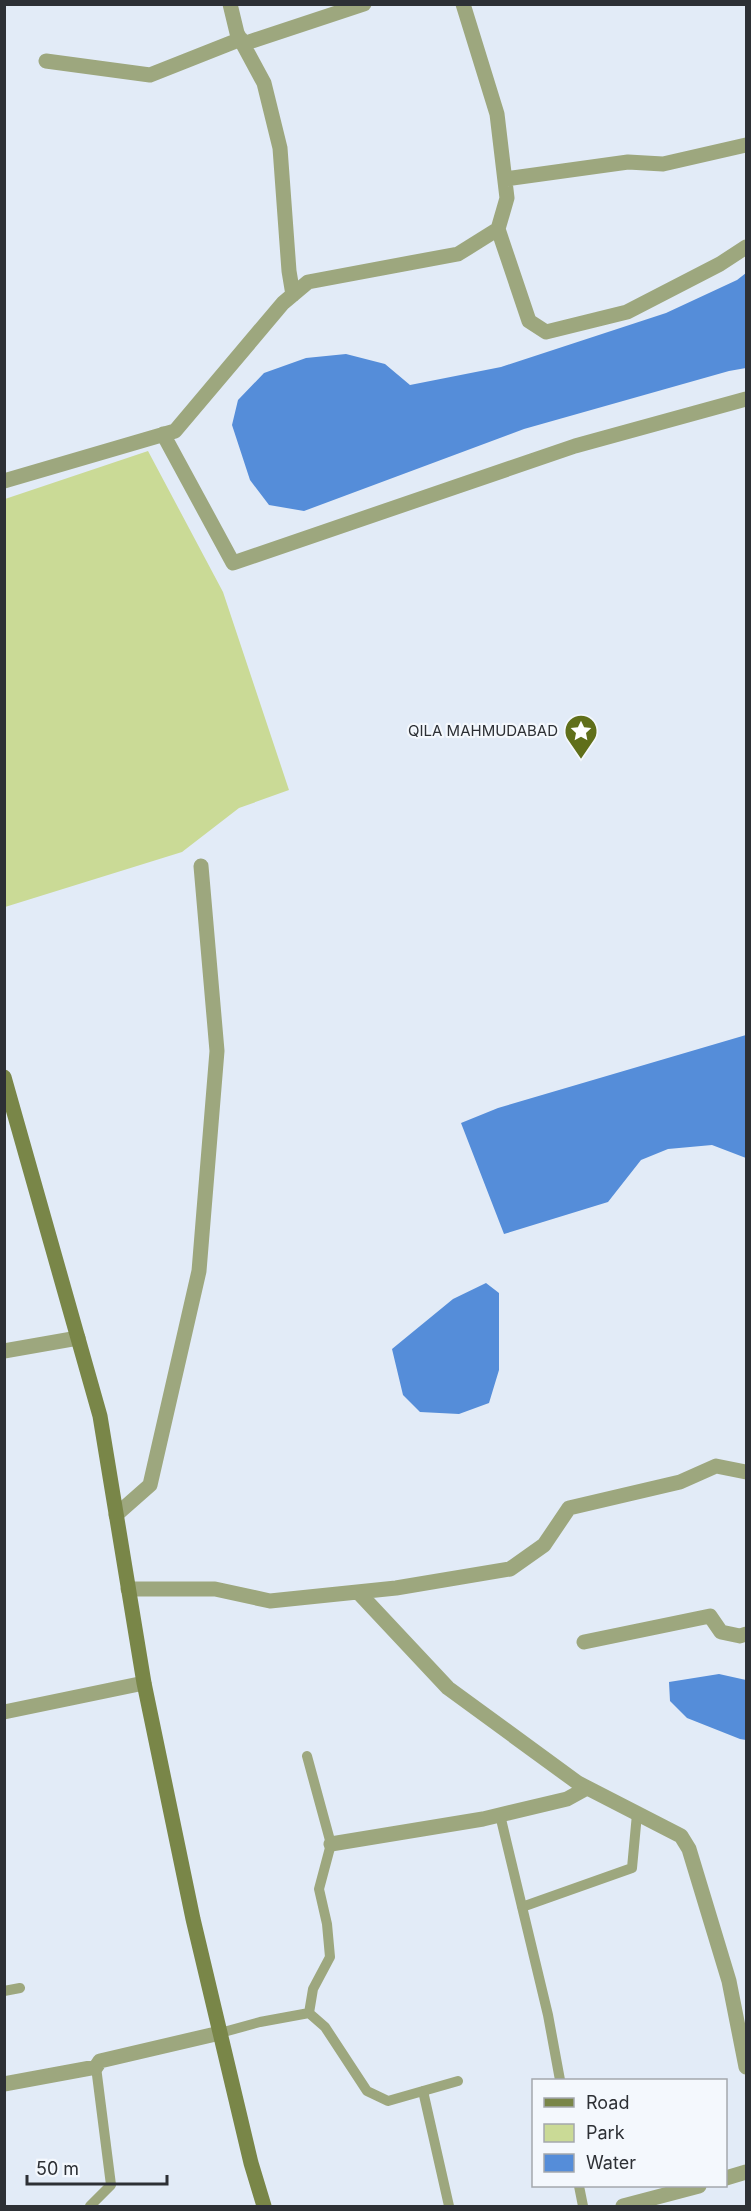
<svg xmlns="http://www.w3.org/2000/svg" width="751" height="2211" font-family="Inter,sans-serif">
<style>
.green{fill:#cada96}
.water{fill:#558dd9}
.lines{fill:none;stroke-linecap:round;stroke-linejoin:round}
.service{stroke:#9da77e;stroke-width:10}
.minor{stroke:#9da77e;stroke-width:15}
.tertiary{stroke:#9da77e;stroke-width:15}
.secondary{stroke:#798648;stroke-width:15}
.labels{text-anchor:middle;stroke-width:4.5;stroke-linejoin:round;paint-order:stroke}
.poi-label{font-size:15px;fill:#2d3035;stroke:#f4f8fd;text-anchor:end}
</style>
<rect width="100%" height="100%" fill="#e2ebf7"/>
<path class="green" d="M148,451L223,592L289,790L239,808L182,852L5,907V499Z"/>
<path class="water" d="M746,273V368L729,371L524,429L304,511L269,505L250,480L232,425L238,400L264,373L306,358L346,354L385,364L410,385L501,367L666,313L737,280Z
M746,1035V1158L712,1145L668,1149L641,1160L608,1202L504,1234L461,1123L498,1108Z
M486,1283L499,1293V1370L489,1403L459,1414L420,1412L403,1395L392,1349L453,1299Z
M719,1674L746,1680V1740L740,1739L687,1718L670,1701L669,1682Z"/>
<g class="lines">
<path class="service" d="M307,1756L331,1844L319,1889L327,1924L330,1957L313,1989L309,2013
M500,1815L548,2015L560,2080
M522,1907L632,1868L637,1814
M4,1991L20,1988
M220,2033L260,2022L309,2013L325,2027L367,2091L388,2101L458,2081
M423,2091L449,2206
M579,2186L583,2206
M90,2206L111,2185L96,2067"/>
<path class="minor" d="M230,4L237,33L264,83L280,148L289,271L293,295
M243,44L364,4
M46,61L150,75L241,39
M505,179L628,162L663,164L746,145
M498,229L529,321L546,332L627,312L720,264L746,247
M163,434L233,563L575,446L746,399
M4,481L175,431L283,303L308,282L458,254L498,229L507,198L497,114L463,4
M4,1351L78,1338
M116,1515L150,1485L199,1271L217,1051L201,866
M128,1589H215L270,1601L396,1588L510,1569L544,1545L569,1508L680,1482L716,1466L746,1472
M358,1592L448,1688L578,1783L681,1836L689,1849L729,1981L746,2067
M584,1642L710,1616L721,1632L740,1636L746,1634
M331,1844L483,1819L567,1799L587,1788
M4,2084L96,2067L100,2061L220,2033"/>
<path class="tertiary" d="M4,1712L144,1683
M726,2178L746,2172
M623,2206L699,2186"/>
<path class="secondary" d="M4,1077L100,1416L144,1683L193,1919L251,2163L264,2206"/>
</g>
<defs>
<g id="sight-pin" transform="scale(1.725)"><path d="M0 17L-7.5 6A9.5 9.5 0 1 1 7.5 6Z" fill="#606f1a" stroke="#f4f8fd"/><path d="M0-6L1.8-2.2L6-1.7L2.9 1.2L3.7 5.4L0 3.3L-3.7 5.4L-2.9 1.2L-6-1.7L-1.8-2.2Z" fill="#fff"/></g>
</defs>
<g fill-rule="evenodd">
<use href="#sight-pin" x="581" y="731"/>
</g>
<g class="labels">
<g class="poi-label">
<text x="558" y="736">QILA MAHMUDABAD</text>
</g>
</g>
<rect width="751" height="2211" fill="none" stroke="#2d3035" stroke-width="12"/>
<rect x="532" y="2079" width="195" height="108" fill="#f4f8fd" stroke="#a4a8ad" stroke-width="1.5"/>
<rect x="544" y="2098" width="30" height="9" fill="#798648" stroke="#a4a8ad" stroke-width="1.5"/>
<text x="586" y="2109" font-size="18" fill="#2d3035">Road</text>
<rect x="544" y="2124" width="30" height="18" fill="#cada96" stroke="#a4a8ad" stroke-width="1.5"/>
<text x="586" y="2139" font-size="18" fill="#2d3035">Park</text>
<rect x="544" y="2154" width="30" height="18" fill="#558dd9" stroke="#a4a8ad" stroke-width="1.5"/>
<text x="586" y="2169" font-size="18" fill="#2d3035">Water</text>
<path d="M27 2175v9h140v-9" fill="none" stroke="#2d3035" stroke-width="3"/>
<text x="36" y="2175" font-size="18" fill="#2d3035" stroke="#f4f8fd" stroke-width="4.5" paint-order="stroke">50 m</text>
</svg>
